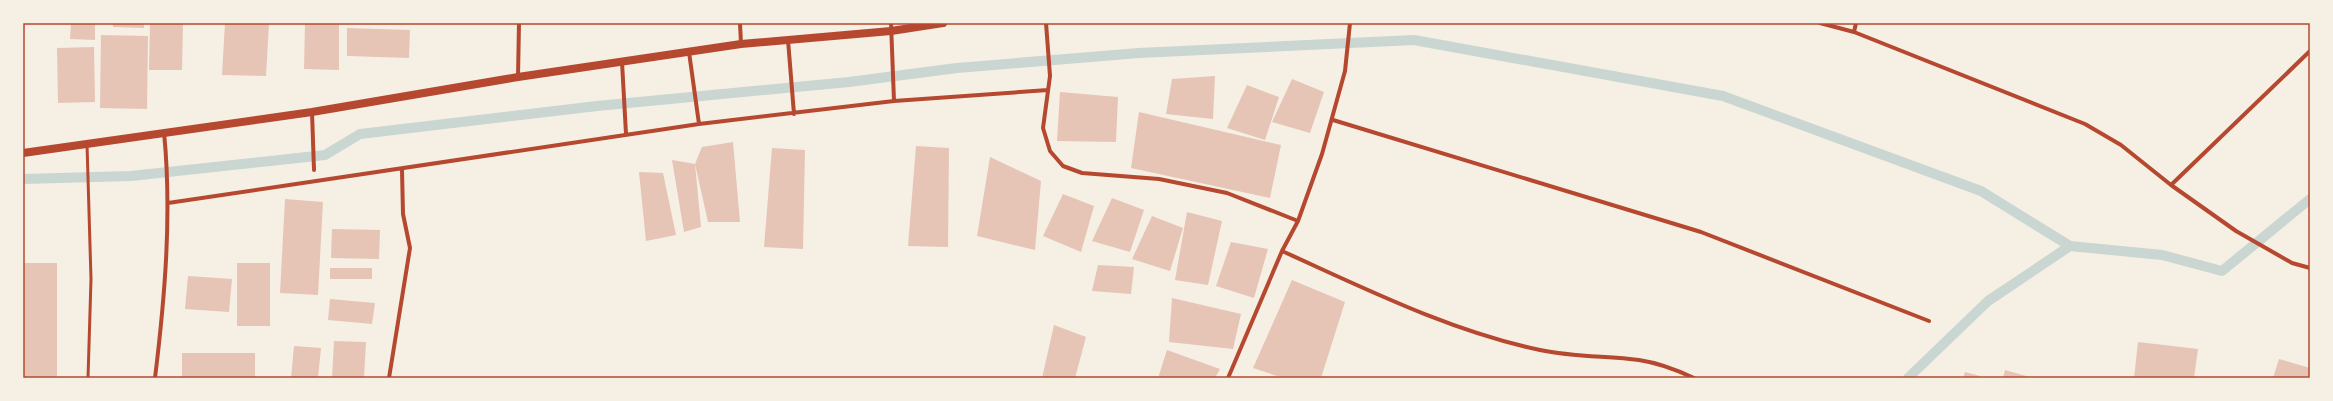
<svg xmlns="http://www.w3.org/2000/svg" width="2333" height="401" font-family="'Archivo Narrow',sans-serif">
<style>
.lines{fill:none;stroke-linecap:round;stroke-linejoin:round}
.stream{stroke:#c9d6d2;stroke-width:10}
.building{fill:#e6c5b7}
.service{stroke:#b5482f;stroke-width:3}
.minor{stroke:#b5482f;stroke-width:4}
.secondary{stroke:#b5482f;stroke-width:8}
.neatline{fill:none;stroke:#b5482f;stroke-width:1.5}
</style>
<rect width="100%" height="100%" fill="#f6efe4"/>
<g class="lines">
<path class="stream" d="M23,179L131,176L325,155L360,134L597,106L849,82L957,68L1139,53L1414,40L1723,96L1981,191L2070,246L2162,255L2222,271L2310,199
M1908,378L1988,301L2070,246"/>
</g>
<path class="building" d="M71,23H95V40L70,39Z
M113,23H144V28L113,27Z
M150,23H183L182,70H149Z
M225,23H269L266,76L222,75Z
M305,23H339V70L304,69Z
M347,28L410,30L409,58L347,56Z
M101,35L148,36L147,109L100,108Z
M94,47L95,102L58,103L57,48Z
M1215,76L1213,119L1166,114L1172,79Z
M1292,79L1324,92L1310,133L1272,122Z
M1247,85L1279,97L1265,140L1227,128Z
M1060,92L1118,97L1116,142L1057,141Z
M1139,112L1281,145L1270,198L1131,168Z
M733,142L740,222H708L695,164L702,147Z
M916,146L949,148L948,247L908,246Z
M772,148L805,150L803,249L764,247Z
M990,157L1041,181L1035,250L977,236Z
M672,160L695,164L701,227L684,232Z
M639,172L663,173L676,235L646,241Z
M1063,194L1094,206L1081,252L1043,236Z
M1112,198L1144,210L1130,252L1092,241Z
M285,199L323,202L318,295L280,293Z
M1187,212L1222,221L1208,285L1175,280Z
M1152,216L1183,228L1170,271L1132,259Z
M332,229L380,230L379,259L331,258Z
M1231,242L1268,249L1254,298L1216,286Z
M23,263H57V378H23Z
M237,263H270V326H237Z
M1098,265L1134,267L1131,294L1092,291Z
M330,268H372V279H330Z
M188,276L232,279L229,312L185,309Z
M1292,280L1345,302L1321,378H1283L1253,368Z
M1172,298L1241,314L1233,349L1169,342Z
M330,299L375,303L372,324L328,320Z
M1054,325L1086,337L1075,378H1042Z
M334,341L366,342L364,378H332Z
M2138,342L2198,349L2194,378H2134Z
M294,346L321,348L318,378H291Z
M1167,350L1220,369L1215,378H1158Z
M182,353H255V378H182Z
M2279,359L2310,368V378H2273Z
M2005,370L2030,377V378H2003Z
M1965,372L1980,376L1979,378H1963Z"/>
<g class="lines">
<path class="service" d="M87,144L91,279L88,378"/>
<path class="minor" d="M740,23L741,44
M891,23L894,101
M1046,23L1050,76L1043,128L1050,151L1063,166L1082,173L1159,179L1227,193L1298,221
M1820,23L1854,32L2085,124L2121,145L2171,185L2236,231L2292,263L2310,268
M1854,32L1856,23
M788,40L794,114
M689,52L699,124
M622,62L626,134
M518,77L519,23
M312,112L314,170
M1333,120L1701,232L1929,321
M2171,185L2310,51
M168,203L699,124L894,101L1048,90
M1282,251C1366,289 1450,331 1540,350C1573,357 1607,356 1639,360C1659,363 1677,370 1694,378
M155,378C165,296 172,214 164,132
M389,378L410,248L403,214L402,170
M1228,378L1282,251L1298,221L1322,154L1345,71L1350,23"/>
<path class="secondary" d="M23,153L312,112L518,77L741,44L891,31L943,23"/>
</g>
<rect width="2333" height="401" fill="none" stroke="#f6efe4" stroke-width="48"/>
<rect x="24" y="24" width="2285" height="353" class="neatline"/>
</svg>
